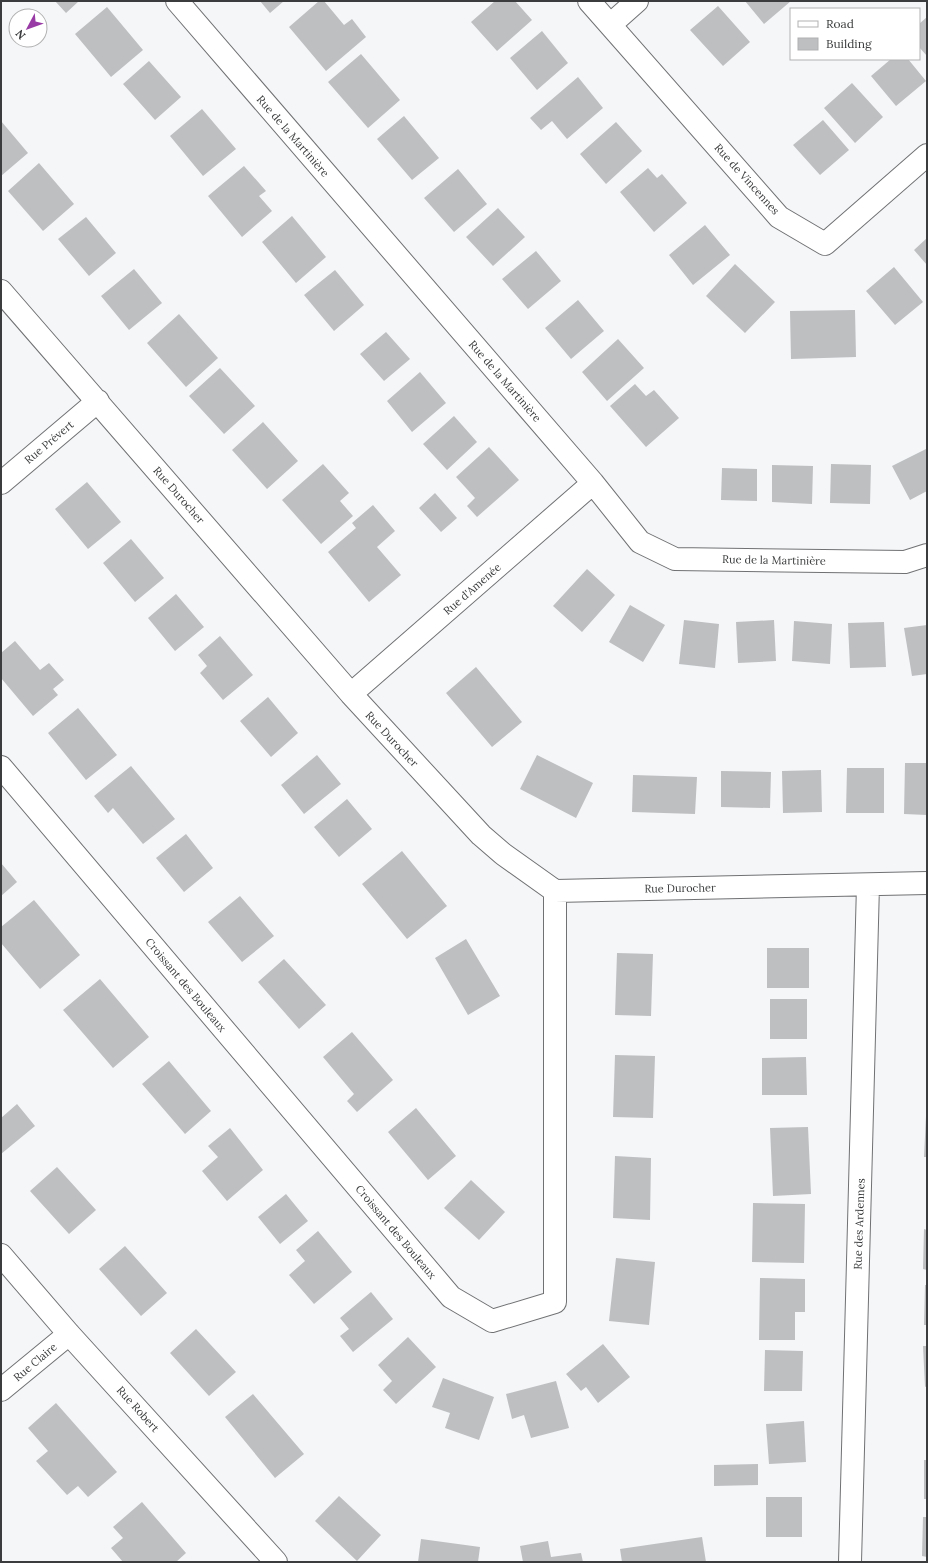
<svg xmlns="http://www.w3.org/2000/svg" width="928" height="1563" font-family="Lora,serif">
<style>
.building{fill:#bdbfc1}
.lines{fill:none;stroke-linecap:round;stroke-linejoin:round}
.minor-casing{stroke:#707173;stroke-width:24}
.minor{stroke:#fff;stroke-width:22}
.labels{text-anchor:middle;stroke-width:4;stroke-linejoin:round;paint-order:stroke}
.street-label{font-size:11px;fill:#3b3c3d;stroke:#fff}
</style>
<rect width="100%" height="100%" fill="#f4f6f8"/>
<path class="building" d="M55,1H79L66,13Z
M260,1H284L270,13Z
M319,1H324L344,25L352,19L366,37L326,71L289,27Z
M495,1H515L532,20L497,51L471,22Z
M745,1H791L764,24Z
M718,6L750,42L723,66L690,30Z
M107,7L143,50L111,77L75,34Z
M927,17V56L919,47V24Z
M542,31L568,63L537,90L510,58Z
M361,54L400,100L368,128L328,82Z
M891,59H908L926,81L896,106L871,76Z
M149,61L181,97L155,120L123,84Z
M578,77L603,108L567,139L552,121L541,130L530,118Z
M852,83L883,117L855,143L824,108Z
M202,109L236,149L203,176L170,136Z
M404,116L439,158L412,180L377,139Z
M823,120L849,150L820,175L793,145Z
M1,121L28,153L1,176Z
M616,122L642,151L606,184L580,154Z
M39,163L74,204L43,231L8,191Z
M244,166L266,191L259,196L272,211L242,237L208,196Z
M648,168L657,178L662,174L687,203L654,232L620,192Z
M458,169L487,204L454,232L424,198Z
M498,208L525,237L493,266L466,237Z
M292,216L326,257L296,283L262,242Z
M86,217L116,253L89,276L58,239Z
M705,225L730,255L693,285L669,255Z
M927,238V265L914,250Z
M536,251L561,281L528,309L502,279Z
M735,264L775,302L745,333L706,296Z
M894,267L923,302L895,325L866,291Z
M134,269L162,303L129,330L101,296Z
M335,270L364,305L334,331L304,295Z
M578,300L604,331L571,359L545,328Z
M855,310L856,357L791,359L790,311Z
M179,314L218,358L186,387L147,343Z
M386,332L410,359L384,381L360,354Z
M618,339L644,368L607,401L582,372Z
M220,368L255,406L224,434L189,396Z
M420,372L446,403L412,432L387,401Z
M635,384L646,396L654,390L679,418L646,447L610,406Z
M454,416L477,442L447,470L423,444Z
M263,422L298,461L267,489L232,450Z
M489,447L519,480L477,517L467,506L475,498L456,477Z
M926,449L927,491L910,500L892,466Z
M323,464L349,493L340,501L353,516L321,544L282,500Z
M831,464L871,465L870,504L830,503Z
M772,465L813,466L812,504L772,502Z
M722,468L757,469V501L721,500Z
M87,482L121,522L88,549L55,509Z
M435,493L457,518L441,532L419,508Z
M373,505L395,531L377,547L401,575L369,602L328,552L356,528L352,523Z
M131,539L164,578L135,602L103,563Z
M587,569L615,595L582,632L553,606Z
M176,594L204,627L175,651L148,618Z
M630,605L665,625L643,662L609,642Z
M684,620L719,624L715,668L679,664Z
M774,620L776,661L738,663L736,622Z
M794,621L832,624L830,664L792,661Z
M884,622L886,667L850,668L848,623Z
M927,625V674L912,676L904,628Z
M220,636L253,675L223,700L200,673L207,666L198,655Z
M15,641L40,670L49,663L64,680L53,689L58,695L33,716L1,678V653Z
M476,667L522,722L492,747L446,693Z
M268,697L298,733L271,757L240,721Z
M78,708L117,755L86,780L48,733Z
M317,755L341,784L304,814L281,785Z
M537,755L593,783L576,818L520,789Z
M905,763H927V815L904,814Z
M131,766L175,819L143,844L113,808L108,813L94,796Z
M847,768H884V813H846Z
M821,770L822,812L783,813L782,771Z
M721,771L771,772L770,808L721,807Z
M633,775L697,777L695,814L632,812Z
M347,799L372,829L339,857L314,827Z
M186,834L213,868L184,892L156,858Z
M402,851L447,906L407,939L362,884Z
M1,863L17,882L1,896Z
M240,896L274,936L242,962L208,922Z
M34,900L80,955L40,989L1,943V927Z
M466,939L500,996L468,1015L435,958Z
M767,948H809V988H767Z
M617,953L653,954L651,1016L615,1015Z
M284,959L326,1005L299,1029L258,982Z
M100,979L149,1037L113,1068L63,1010Z
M770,999H807V1039H770Z
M352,1032L393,1080L357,1112L347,1101L354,1094L323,1057Z
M615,1055L655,1056L653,1118L613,1117Z
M806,1057L807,1095H762V1058Z
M169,1061L211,1111L185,1134L142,1084Z
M17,1104L35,1126L1,1154V1118Z
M416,1108L456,1156L428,1180L388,1132Z
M926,1116H927V1157H924Z
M808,1127L811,1194L773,1196L770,1128Z
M230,1128L263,1170L227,1201L202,1171L218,1157L208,1146Z
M615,1156L651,1158L650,1220L613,1218Z
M57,1167L96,1210L69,1234L30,1191Z
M471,1180L505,1212L479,1240L444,1208Z
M286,1194L308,1221L280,1244L258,1217Z
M753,1203L805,1204L804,1263L752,1262Z
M924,1229L927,1230V1270L923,1269Z
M318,1231L352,1272L314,1304L289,1275L305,1261L296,1250Z
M125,1246L167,1293L141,1316L99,1269Z
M616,1258L655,1262L649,1325L609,1321Z
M760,1278L805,1279V1312H795V1340H759Z
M925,1285H927V1325H924Z
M371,1292L393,1319L353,1352L340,1336L349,1329L340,1318Z
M196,1329L236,1372L209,1396L170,1353Z
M408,1337L436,1367L396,1404L383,1390L392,1381L378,1365Z
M603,1344L630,1377L598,1403L586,1387L581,1391L566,1374Z
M923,1346H927V1386L925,1387Z
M765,1350L803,1351L802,1391H764Z
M443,1378L494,1397L479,1440L445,1428L450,1413L432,1407Z
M556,1381L569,1428L531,1438L524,1415L512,1419L506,1394Z
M253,1394L304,1454L275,1478L225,1417Z
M56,1403L117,1472L88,1497L78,1486L67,1495L36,1461L48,1451L28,1428Z
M804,1421L806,1462L769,1464L766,1424Z
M924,1460H927V1499H924Z
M758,1464V1485L714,1486V1465Z
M339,1496L381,1535L357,1561L315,1521Z
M766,1497H802V1537H766Z
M142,1502L186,1553L176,1562H123L111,1548L123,1538L113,1527Z
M923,1517H927V1557L922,1556Z
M702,1537L706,1562H622L620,1549Z
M421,1539L480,1547L478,1562H418Z
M548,1541L551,1557L581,1553L583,1562H523L520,1546Z"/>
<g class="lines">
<g class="minor-casing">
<path id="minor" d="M177,1L593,483L640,542L675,559L905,562L927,555
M589,1L779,217L825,244L927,155
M610,25L637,1
M1,291L351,694L481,835L503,854L555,891L927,883
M1,483L98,401
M351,694L593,483
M1,767L451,1297L492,1321L555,1302V891
M1,1255L69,1334L276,1562
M1,1390L69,1334
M850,1562L868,885"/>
</g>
<use href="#minor" class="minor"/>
</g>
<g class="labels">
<g class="street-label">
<text transform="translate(293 136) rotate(49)" y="4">Rue de la Martinière</text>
<text transform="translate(747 179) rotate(48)" y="4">Rue de Vincennes</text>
<text transform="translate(505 381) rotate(49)" y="4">Rue de la Martinière</text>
<text transform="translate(49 442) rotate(-40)" y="4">Rue Prévert</text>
<text transform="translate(179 495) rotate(49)" y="4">Rue Durocher</text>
<text transform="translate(774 560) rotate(1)" y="4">Rue de la Martinière</text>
<text transform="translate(472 589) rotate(-41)" y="4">Rue d'Amenée</text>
<text transform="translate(392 739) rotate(47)" y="4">Rue Durocher</text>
<text transform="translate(680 888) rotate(-1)" y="4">Rue Durocher</text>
<text transform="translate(186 985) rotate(50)" y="4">Croissant des Bouleaux</text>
<text transform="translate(859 1224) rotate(-88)" y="4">Rue des Ardennes</text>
<text transform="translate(396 1232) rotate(50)" y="4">Croissant des Bouleaux</text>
<text transform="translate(35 1362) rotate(-40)" y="4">Rue Claire</text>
<text transform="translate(138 1409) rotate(48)" y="4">Rue Robert</text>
</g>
</g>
<rect width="928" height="1563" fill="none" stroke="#3b3c3d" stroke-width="4"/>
<rect x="790" y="8" width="130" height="52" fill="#ffffff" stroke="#b1b1b1"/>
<rect x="798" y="21" width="20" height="6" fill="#ffffff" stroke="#b1b1b1"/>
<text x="826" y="28" font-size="12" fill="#3b3c3d">Road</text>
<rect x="798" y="38" width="20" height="12" fill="#bdbfc1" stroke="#b1b1b1"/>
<text x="826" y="48" font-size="12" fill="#3b3c3d">Building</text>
<g transform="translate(28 28) rotate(229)"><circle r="19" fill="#ffffff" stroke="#b1b1b1"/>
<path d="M0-3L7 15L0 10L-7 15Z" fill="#993ba5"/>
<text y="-6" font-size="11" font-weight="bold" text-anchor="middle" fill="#3b3c3d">N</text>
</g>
</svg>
